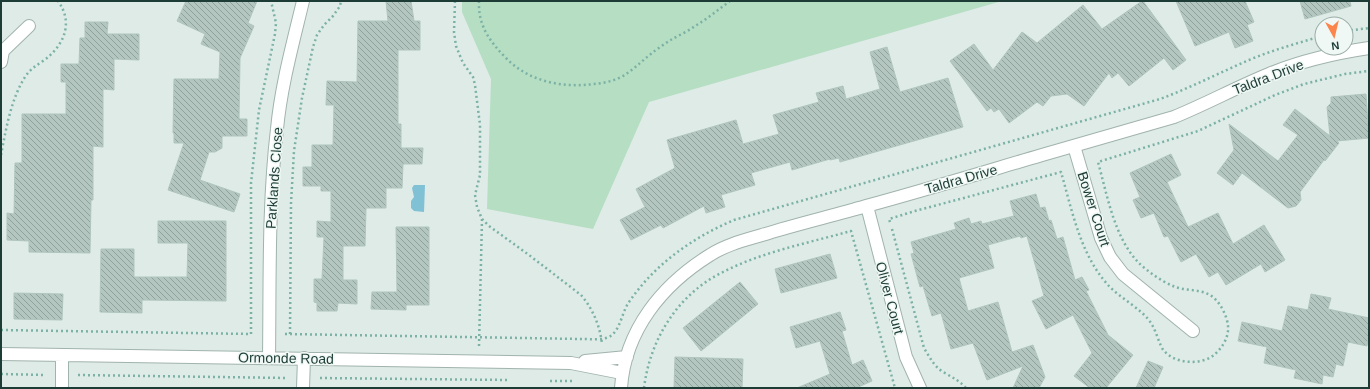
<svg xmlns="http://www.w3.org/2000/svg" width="1370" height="389" font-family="Helvetica,sans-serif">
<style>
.grass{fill:#b5dec3}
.water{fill:#81c1d5}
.building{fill:url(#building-back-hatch);stroke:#b0c5be}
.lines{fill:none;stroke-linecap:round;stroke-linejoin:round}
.street-casing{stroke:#a1b3ae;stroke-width:14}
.path{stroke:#7cb1a5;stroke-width:2.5;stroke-dasharray:2 3;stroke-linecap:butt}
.street{stroke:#fff;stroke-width:12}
.labels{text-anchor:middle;stroke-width:3;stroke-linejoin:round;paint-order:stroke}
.street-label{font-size:14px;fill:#1e3c36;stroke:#eff8f4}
</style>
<defs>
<pattern id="building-back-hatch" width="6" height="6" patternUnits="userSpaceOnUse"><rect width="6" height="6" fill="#b3c6c0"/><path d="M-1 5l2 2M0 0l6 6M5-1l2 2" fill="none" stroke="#91a29d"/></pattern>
</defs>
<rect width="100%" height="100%" fill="#deebe6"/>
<path class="grass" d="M462,1H1002L649,102L593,229L487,209L491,79L462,12Z"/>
<path class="water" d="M414,185H425L424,212L414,211L411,208V201L414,197L412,188Z"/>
<path class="building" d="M186,1H257L248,23L254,26L240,58L239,119H247V136H222V148L215,152H209L200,180L240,194L234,212L168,190L184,143H174V133H173L174,79H219L220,52L201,44L205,34L177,21Z
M386,1H411L414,21H420V50H398V124H401V148H423L422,164H403L402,188H386V208H366L365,246H343V280H357V304L338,303L337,311H317V303L314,302V279H322L324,237H317V221L331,222V191H321V186H303V167H312V145H333L334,105H326L327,81L357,82L358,21H388Z
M1142,1H1143L1186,60L1173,70L1164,58L1129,86L1118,73L1112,78L1109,73L1084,106L1067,94L1051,96L1043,106L1037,102L1009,123L999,109L994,112L991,108L987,111L950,61L974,44L993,70L1022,32L1037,43L1083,5L1102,29Z
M1176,1H1245L1254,22L1247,25L1253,41L1235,48L1229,32L1195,46Z
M1300,1H1350L1351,6L1305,19Z
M85,22H108L107,34H139V60L114,59V90L103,89V147L93,146V200H91L90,253L29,252V241L7,240V213L14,214L15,163H22V114H66V82H61V64H79L80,38H85Z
M887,47L900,92L948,78L963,127L840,162L839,158L830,160V159L792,170L790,162L751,173L755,185L721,195L725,207L706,213L704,206L663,228L661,225L631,240L620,220L645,207L636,189L675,168L667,140L736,120L743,144L779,134L773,115L819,102L816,93L843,86L846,99L880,89L870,52Z
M1366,94L1369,138L1337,141L1339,143L1325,161L1324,160L1300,192L1301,200L1296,206L1288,208L1242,173L1233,185L1217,173L1234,150L1229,124L1278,161L1298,135L1283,125L1295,109L1330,136L1327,107L1331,103V97Z
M1171,154L1181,175L1167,182L1188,227L1218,213L1233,244L1264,225L1285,260L1265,272L1261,264L1226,285L1218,272L1209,277L1196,254L1181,262L1168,236L1164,237L1154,213L1141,218L1133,200L1140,197L1130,173Z
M1036,194L1040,208L1045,207L1049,221L1051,220L1057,239L1063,237L1075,280L1082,277L1089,290L1086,291L1108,335L1133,355L1106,388H1090L1074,376L1092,353L1073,315L1046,329L1032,301L1044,296L1027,236L1021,238L1020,236L988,245L994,268L959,278L968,311L998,302L1012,352L1033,345L1045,377L1039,388H1013L1023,366L987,380L973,343L951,349L941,313L932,316L923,286L920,287L911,254L914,253L911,242L956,229L954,223L969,218L971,224L981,221L982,224L1014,216L1010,201Z
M158,221H226V301L142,300V313L100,312L101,249H134V277H187L188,243H158Z
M396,227H429V305H406V310L371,309L372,292H397Z
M830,254L837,278L781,293L775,269Z
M740,282L758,304L701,351L683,328Z
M14,293L63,294L62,320L14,319Z
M1311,294L1331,298L1328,309L1369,318V335L1367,346L1348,342L1343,366L1336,364L1333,377L1323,375L1322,384L1294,378L1296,370L1264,363L1267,347L1238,341L1242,322L1282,331L1288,306L1308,310Z
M840,312L846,330L842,331L852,365L863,360L872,381L856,388H797L830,374L820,341L796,348L790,327Z
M675,357L743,359L742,388H674Z
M1148,361L1163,367L1154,388H1136Z"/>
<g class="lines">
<g class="street-casing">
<path id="street" d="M1,62L3,51L29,26
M1074,146L1101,238L1110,257L1123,274L1193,331
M867,206L906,357L920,388
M1,354L571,363L622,373
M269,358C270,282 268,205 277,129C281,86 293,43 303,1
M585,361L627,357
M62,388V355
M303,388L304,358
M621,388C625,330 662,285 710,255C725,245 745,240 762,235C797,224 832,216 866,206C925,190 984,172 1042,155C1086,142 1130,130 1174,117C1206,104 1237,87 1269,74C1301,61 1335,53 1369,48"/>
</g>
<path class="path" d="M455,1L454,32L456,46L463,63L473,77L475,85L480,125V175L475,195L477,207L482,219L489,226L529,255L581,295C593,309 600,326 602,344
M479,1C478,26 490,42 507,59C530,82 563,88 594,84C604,83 614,81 623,76C633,70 642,61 652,53C657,49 663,45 669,41C677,36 687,32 695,26C707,19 718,10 730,1
M1346,31L1369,28
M1,155C6,129 11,99 25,77C30,69 36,66 43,61C64,46 74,23 58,1
M890,222L889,219L915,211L1061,172C1072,210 1080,254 1108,285C1121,299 1142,309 1151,323C1156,331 1158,340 1162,348C1172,364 1200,366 1214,355C1222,348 1229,338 1228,326C1227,315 1219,299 1208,294C1198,289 1184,291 1173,286C1161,281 1147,271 1138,262C1114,237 1107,194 1098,162L1198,131L1275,95L1304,84L1345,74L1369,71
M892,229L924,348C930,358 935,368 945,373C953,378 960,381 966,388
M1,330L251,334
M251,334V183L259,110L275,34L276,23L271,1
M285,334L582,339C591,339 605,341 612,335C621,327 622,312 629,302C655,264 692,238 734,220L1160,99C1190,88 1219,73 1249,60C1273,50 1298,43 1322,36
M290,334L291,203L294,151L302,98L313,47L317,35L324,25L333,16L340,6L341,1
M479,346L482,219
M1,374L46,375
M78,375L287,378
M320,378L509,380
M550,381H573
M644,388C650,339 678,294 723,272C762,252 808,243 851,231L895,388"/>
<use href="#street" class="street"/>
</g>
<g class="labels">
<g class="street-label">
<text transform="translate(1268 77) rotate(-21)" y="5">Taldra Drive</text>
<text transform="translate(274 178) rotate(-86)" y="5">Parklands Close</text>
<text transform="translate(961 179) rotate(-16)" y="5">Taldra Drive</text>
<text transform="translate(1094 209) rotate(72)" y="5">Bower Court</text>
<text transform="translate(890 298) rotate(75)" y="5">Oliver Court</text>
<text transform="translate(286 358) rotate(1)" y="5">Ormonde Road</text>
</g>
</g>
<rect width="1370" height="389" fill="none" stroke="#1e3c36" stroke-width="4"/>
<g transform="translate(1334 36) rotate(172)"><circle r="19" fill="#eff8f4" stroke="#9bada8"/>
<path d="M0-3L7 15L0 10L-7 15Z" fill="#fc854b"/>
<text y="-6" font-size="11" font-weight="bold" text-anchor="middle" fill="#1e3c36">N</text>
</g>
</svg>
